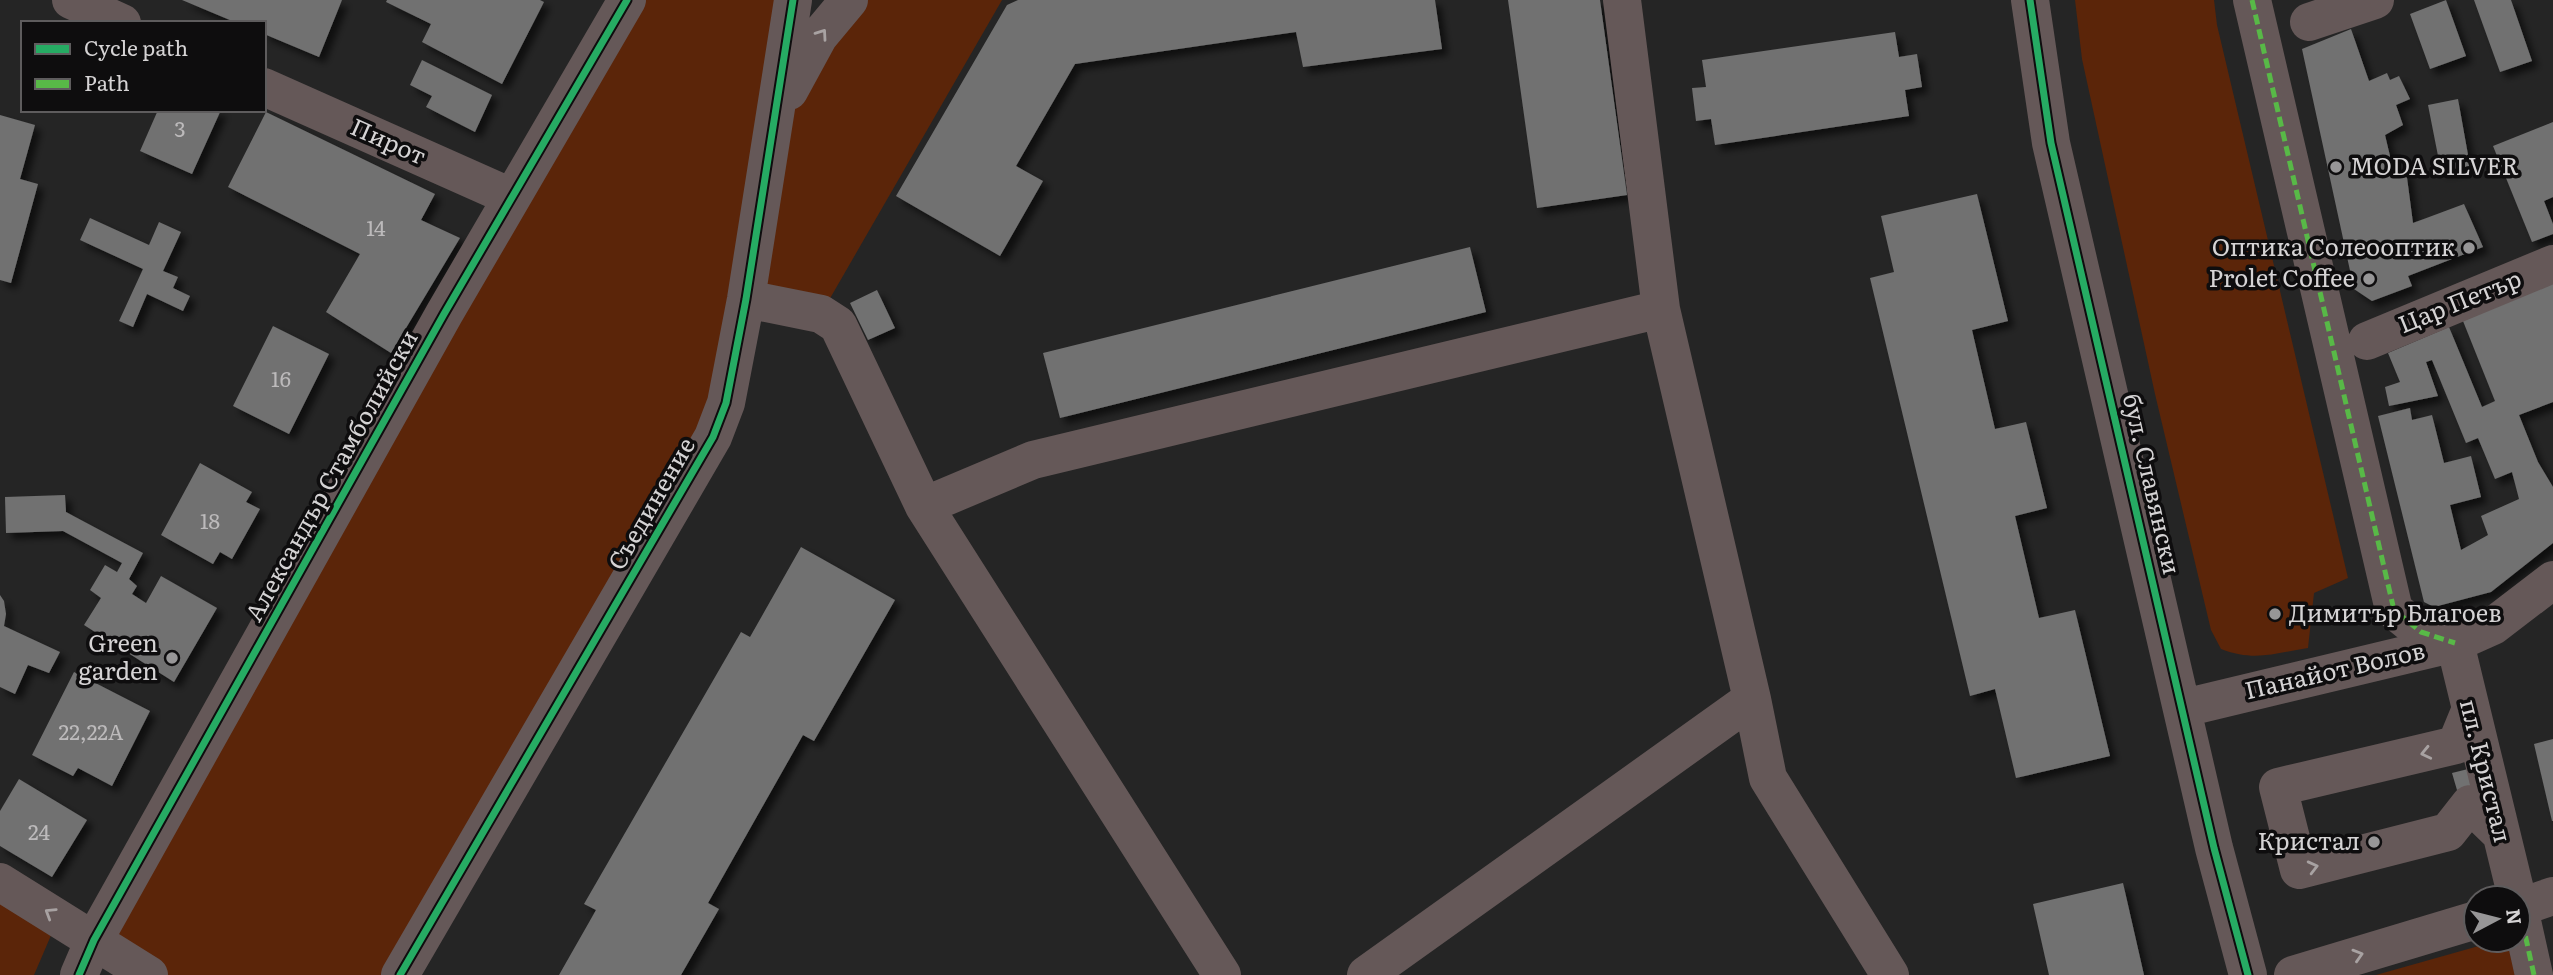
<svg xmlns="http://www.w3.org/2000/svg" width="2553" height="975" font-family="Literata,serif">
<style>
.green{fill:#5b2509}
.building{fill:#717171;filter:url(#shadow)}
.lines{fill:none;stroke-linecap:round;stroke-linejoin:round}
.minor{stroke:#655858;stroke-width:38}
.quiet{stroke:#58b947;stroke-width:5;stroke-dasharray:10 5;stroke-linecap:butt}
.cycleway-casing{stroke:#0e0d0e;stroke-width:11}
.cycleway{stroke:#26ab63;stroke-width:7}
.oneway{stroke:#a8a2a2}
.poi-dot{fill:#979697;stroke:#0e0d0e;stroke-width:2.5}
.labels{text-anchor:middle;stroke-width:7;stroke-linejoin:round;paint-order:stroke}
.number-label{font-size:21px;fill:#bcbabb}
.street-label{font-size:24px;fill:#d5d3d4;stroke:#0e0d0e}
.poi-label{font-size:24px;fill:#d5d3d4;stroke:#0e0d0e;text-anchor:end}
</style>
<defs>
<filter id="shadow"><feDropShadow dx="6" dy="6" stdDeviation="3.5" flood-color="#0009"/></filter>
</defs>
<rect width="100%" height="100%" fill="#252525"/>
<path class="green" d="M627,0H793L777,111L849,0H1002L821,314L746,300L726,403L400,975H149L94,940Z
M2075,0H2214L2217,25L2348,578L2314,593L2308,648C2275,653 2255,662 2221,649L2211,630L2155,394L2082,59Z
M0,900L52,933L34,975H0Z
M2500,940H2507L2515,975H2376Z"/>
<path class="building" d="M182,0H342L319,57L264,34V23H237Z
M387,0H540L544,2L502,84L422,42L431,24L386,2Z
M1018,0H1435L1442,49L1303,67L1296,32L1075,64L1016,166L1043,181L1000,256L896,196L1007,5Z
M1508,0H1600L1627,195L1537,208Z
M2446,0L2466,56L2430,69L2410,14Z
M2474,0H2511L2532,61L2500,72Z
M2351,29L2369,81L2387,73L2390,80L2399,76L2410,99L2396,105L2403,125L2385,135L2394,173L2406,170L2413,223L2464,204L2483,247L2408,276L2412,286L2372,301L2354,289L2302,49Z
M1895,32L1899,57L1917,54L1922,87L1905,90L1909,116L1715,145L1711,119L1696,121L1692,88L1706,87L1702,60Z
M422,60L492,95L475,132L426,107L432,96L410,85Z
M2458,99L2470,166L2441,171L2428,105Z
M158,110H221L192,174L140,151Z
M266,112L435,194L421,220L460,238L391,353L326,312L360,254L228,187Z
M0,115L35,125L20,179L38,184L11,283L0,280Z
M2553,122V197L2544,201L2553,224V234L2532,242L2493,146Z
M1977,194L2008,321L1972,330L1995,429L2026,422L2047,508L2015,516L2039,618L2075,610L2110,756L2016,778L1995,689L1970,696L1870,278L1894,272L1881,216Z
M90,218L149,245L159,222L181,232L163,271L178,277L173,288L190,296L183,311L147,294L133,327L119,321L143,269L80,240Z
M1470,247L1486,312L1060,418L1043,353Z
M2553,279V402L2519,415L2538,462L2553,487V543L2491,592L2434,607L2424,602L2378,416L2410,408L2412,420L2432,415L2444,463L2471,456L2481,497L2450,505L2461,550L2488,535L2481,516L2519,499L2512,472L2495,479L2478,438L2466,443L2432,360L2426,362L2438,396L2389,406L2385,387L2400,382L2388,353L2449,327L2482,407L2495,401L2461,316Z
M877,290L895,328L868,340L850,303Z
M273,326L329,354L289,434L233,406Z
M200,463L252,492L246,502L260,509L232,559L220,552L213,564L161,535Z
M65,495L66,512L143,553L129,579L137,586L132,594L146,603L161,576L217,608L174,682L84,625L101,598L90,590L105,565L117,572L122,563L63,531L6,533L5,497Z
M801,547L895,600L814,741L803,735L708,903L719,909L681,975H559L596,910L584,904L741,632L750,637Z
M0,595L4,601L6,614L4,626L60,652L49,673L28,665L15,694L0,687Z
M74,672L150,711L112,786L78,768L73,776L32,755Z
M2553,739V821H2552L2534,744Z
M2468,769L2472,786L2457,790L2452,773Z
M19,779L87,820L52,877L0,846V811Z
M2123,883L2144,975H2049L2033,904Z"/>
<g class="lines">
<path class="minor" d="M71,0L122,23
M1622,0L1661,309L1752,699L1768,778L1890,975
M2030,0L2051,143L2214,848L2248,975
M2252,0L2394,610L2421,632L2455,643L2517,898
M2309,22L2375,0
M264,87L511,197
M789,91L819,36L849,0
M746,299L821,314L838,325L924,506L1222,975
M2367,341L2553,264
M924,506L1033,460L1661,309
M2184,708L2455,643L2493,626L2553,580
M2470,711L2456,745L2278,787L2299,870L2448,832L2470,804L2499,832
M0,882L149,975
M2518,903L2534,975
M2518,908L2553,896
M79,975L94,940L444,314L627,0
M400,975L713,437L726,403L746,299L793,0
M1366,975L1752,699
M2293,975L2476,920"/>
<path class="quiet" d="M2252,0L2394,610L2421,632L2455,643
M2519,907L2534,975"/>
<g class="cycleway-casing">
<path id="cycleway" d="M2030,0L2051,143L2214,848L2248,975
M79,975L94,940L444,314L627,0
M400,975L713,437L726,403L746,299L793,0"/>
</g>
<use href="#cycleway" class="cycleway"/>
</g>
<defs><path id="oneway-chevron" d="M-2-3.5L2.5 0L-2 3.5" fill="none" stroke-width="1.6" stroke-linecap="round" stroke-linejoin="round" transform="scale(1.75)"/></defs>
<g class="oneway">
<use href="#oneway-chevron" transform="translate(822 34) rotate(-55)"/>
<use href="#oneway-chevron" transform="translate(2426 753) rotate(167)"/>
<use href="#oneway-chevron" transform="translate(2313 867) rotate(-14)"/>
<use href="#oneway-chevron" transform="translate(50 913) rotate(-148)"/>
<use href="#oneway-chevron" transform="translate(2358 955) rotate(-17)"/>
</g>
<g class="poi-dot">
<circle cx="2336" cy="167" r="7"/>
<circle cx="2469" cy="248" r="7"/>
<circle cx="2369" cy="279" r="7"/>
<circle cx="2275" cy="614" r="7"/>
<circle cx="172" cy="658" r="7"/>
<circle cx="2374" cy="842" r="7"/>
</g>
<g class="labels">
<g class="number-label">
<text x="180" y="137">3</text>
<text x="376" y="236">14</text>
<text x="281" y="387">16</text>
<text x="210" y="529">18</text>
<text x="91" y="740">22,22А</text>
<text x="39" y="840">24</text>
</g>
<g class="street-label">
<text transform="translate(388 142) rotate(24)" y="8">Пирот</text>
<text transform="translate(2460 302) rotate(-22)" y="8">Цар Петър</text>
<text transform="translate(332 476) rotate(-61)" y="8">Александър Стамболийски</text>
<text transform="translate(2151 484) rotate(77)" y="8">бул. Славянски</text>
<text transform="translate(652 504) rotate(-60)" y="8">Съединение</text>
<text transform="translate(2335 671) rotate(-13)" y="8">Панайот Волов</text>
<text transform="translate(2485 771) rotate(76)" y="8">пл. Кристал</text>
</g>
<g class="poi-label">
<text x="2350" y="175" text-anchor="start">MODA SILVER</text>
<text x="2455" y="256">Оптика Солеооптик</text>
<text x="2355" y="287">Prolet Coffee</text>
<text x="2289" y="622" text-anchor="start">Димитър Благоев</text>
<text x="158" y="652">Green<tspan x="158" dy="28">garden</tspan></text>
<text x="2360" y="850">Кристал</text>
</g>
</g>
<rect x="21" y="21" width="245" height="91" fill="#0e0d0e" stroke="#5e5c5d" stroke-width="2"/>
<rect x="35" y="44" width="35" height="10" fill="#26ab63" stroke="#5e5c5d" stroke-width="2"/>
<text x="84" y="56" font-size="21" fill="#d5d3d4">Cycle path</text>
<rect x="35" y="79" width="35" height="10" fill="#58b947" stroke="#5e5c5d" stroke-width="2"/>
<text x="84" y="91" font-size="21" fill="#d5d3d4">Path</text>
<g transform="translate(2497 919) rotate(83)"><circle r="33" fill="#0e0d0e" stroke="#5e5c5d" stroke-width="2"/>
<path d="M0-5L12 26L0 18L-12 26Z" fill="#979697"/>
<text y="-10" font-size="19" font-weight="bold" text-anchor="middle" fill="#d5d3d4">N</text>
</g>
</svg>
